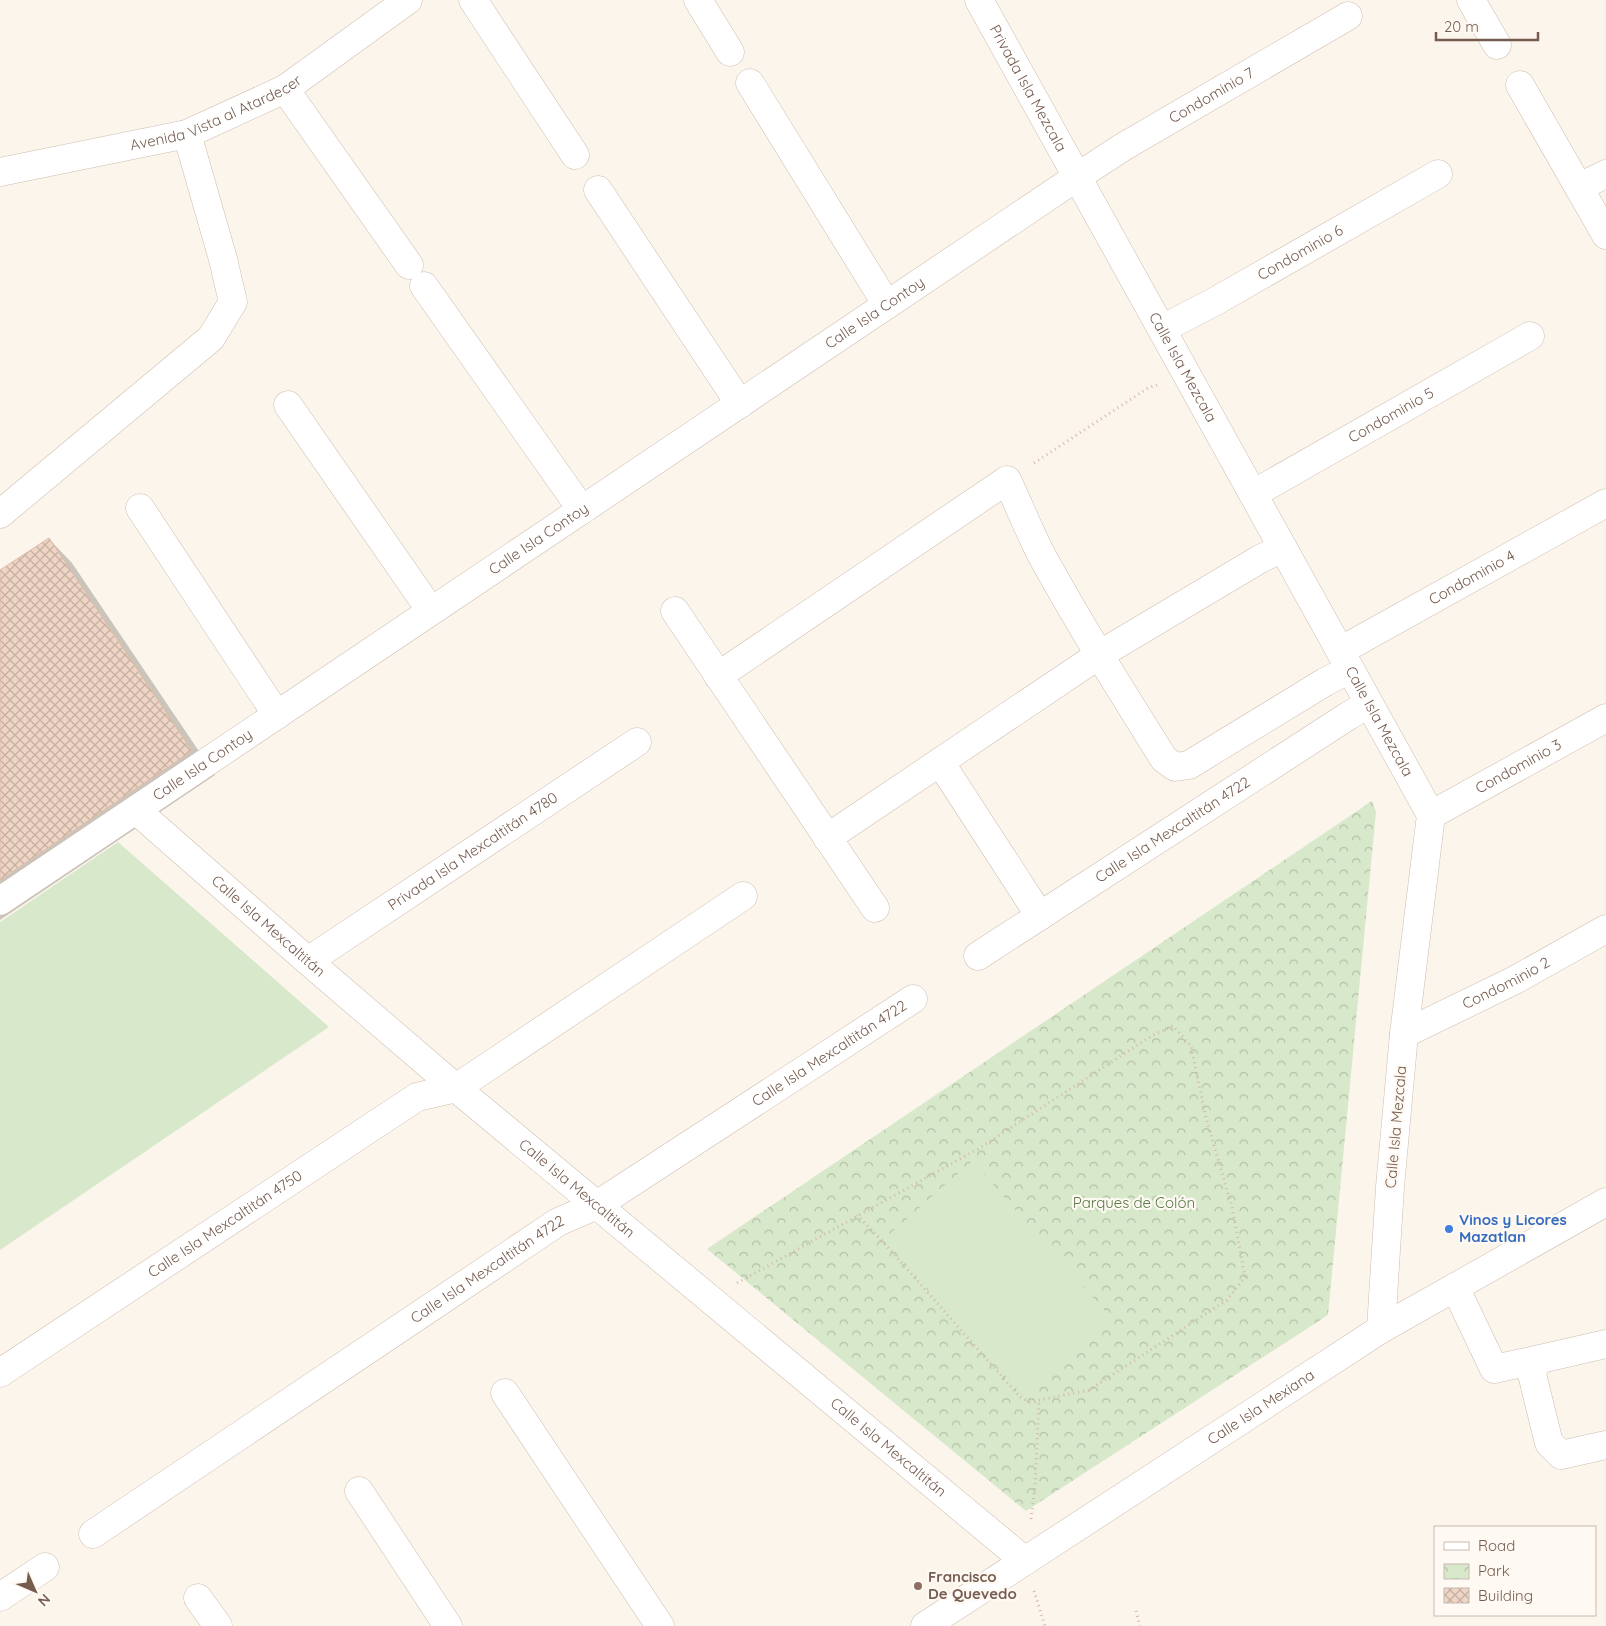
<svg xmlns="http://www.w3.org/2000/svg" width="1606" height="1626" font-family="Quicksand,sans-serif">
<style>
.park{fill:url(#park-crowns)}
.pitch{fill:#d7e9ca}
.shadow{fill:#0003}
.building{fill:url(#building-cross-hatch);stroke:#e1bca6}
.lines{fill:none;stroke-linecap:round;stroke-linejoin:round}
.minor-casing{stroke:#cebdb1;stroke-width:29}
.path{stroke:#d5b8a7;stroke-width:3;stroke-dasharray:1 4;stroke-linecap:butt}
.minor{stroke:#fff;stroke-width:28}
.shop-dot{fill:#3f7fe0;stroke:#fef9f2;stroke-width:2}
.education-dot{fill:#8d6e63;stroke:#fef9f2;stroke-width:2}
.labels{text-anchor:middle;stroke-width:4.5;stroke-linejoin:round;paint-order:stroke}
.street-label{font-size:15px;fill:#765c4f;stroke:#fef9f2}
.park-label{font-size:15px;fill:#587b48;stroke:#fef9f2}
.shop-label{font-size:15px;font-weight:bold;fill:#366cbe;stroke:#fef9f2;text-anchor:start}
.education-label{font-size:15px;font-weight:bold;fill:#785e54;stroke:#fef9f2;text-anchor:start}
</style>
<defs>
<pattern id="park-crowns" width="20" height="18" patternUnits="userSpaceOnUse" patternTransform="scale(1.25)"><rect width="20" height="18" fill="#d7e9ca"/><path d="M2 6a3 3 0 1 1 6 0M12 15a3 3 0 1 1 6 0" fill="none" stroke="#b3c0a6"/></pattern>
<pattern id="building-cross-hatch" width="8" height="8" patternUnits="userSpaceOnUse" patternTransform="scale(1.25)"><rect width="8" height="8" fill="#efd5c5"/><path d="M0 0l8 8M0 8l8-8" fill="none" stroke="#c6b0a2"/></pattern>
</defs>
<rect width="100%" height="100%" fill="#fcf5ec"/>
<path class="park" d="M1372,801L1376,812L1328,1315L1026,1511L707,1249Z"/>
<path class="pitch" d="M118,842L329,1027L0,1250V922Z
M972,1161L1113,1320L1025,1398L884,1239Z"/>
<path class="shadow" d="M49,539L72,563L215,775L0,920V572Z"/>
<path class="building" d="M49,538L192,751L0,880V570Z"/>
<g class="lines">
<g class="minor-casing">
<g id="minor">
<path d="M473,0L575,155"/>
<path d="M698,0L730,52"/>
<path id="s1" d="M979,0L1431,815L1404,1034L1390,1187L1381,1329"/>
<path d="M1471,0L1497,45"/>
<path d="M750,83L887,305"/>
<path d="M1520,85L1606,235"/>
<path d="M285,89L409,265"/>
<path id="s2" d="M0,172L187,134L285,89L408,0"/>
<path d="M1579,187L1606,174"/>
<path d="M598,190L740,404"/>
<path d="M424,286L582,510"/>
<path id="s3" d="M1162,329L1214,302L1438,174"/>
<path d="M288,405L431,611"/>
<path id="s4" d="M1253,494L1530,336"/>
<path d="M140,508L277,715"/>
<path d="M0,514L211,338L233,302L223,259L187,134"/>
<path d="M675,611L875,908"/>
<path id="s5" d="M1340,651L1606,503"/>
<path d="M718,676L1007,480C1019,505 1029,531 1042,556C1080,625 1122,692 1164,759L1175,767L1189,765L1325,682L1350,669"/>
<path d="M940,762L1040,916"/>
<path id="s6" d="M136,810L308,961L456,1088L1025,1561"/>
<path id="s7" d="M1431,815L1606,718"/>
<path d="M827,838L1099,655L1260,559L1283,548"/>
<path id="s8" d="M0,901L1077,177L1123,147L1348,16"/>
<path id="s9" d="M978,956L1348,716L1369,704"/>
<path id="s10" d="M308,961L637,742"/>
<path id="s11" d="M1404,1034L1515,980L1606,929"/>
<path d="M1455,1287L1494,1369L1536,1360"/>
<path d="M1606,1344L1536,1360L1532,1374L1549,1443L1561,1455L1606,1445"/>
<path id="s12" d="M0,1373L417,1097L456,1088L743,896"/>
<path d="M505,1393L660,1626"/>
<path d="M359,1491L448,1626"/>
<path id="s13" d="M93,1534L558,1222L597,1205L913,999"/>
<path d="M0,1597L45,1567"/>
<path d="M198,1598L218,1626"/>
<path id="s14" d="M925,1626L1381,1329L1606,1202"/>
</g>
</g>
<path class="path" d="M1034,463L1148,388L1157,385
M737,1283L978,1149L1153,1035L1173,1026L1191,1046L1206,1118L1232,1207L1245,1277L1227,1300L1089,1390L1030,1402L1020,1397L886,1245L857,1215
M1031,1519L1035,1486L1039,1400
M1034,1591L1045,1626
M1136,1611L1140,1626"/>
<use href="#minor" class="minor"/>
</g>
<circle class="shop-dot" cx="1449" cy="1229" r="5"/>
<circle class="education-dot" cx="918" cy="1586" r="5"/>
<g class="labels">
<g class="street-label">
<text dy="5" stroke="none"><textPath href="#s1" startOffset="101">Privada Isla Mezcala</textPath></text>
<text dy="5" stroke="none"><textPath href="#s8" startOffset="1455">Condominio 7</textPath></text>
<text dy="5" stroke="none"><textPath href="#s2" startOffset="225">Avenida Vista al Atardecer</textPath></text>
<text dy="5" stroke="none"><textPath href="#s3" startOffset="158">Condominio 6</textPath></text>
<text dy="5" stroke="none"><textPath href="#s8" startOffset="1054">Calle Isla Contoy</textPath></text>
<text dy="5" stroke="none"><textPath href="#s1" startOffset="420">Calle Isla Mezcala</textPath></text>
<text dy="5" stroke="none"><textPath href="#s4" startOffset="159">Condominio 5</textPath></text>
<text dy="5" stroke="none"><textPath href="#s8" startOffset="649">Calle Isla Contoy</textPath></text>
<text dy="5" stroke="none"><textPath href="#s5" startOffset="151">Condominio 4</textPath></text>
<text dy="5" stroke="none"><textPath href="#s1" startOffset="825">Calle Isla Mezcala</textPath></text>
<text dy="5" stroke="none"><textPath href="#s8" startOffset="244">Calle Isla Contoy</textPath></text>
<text dy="5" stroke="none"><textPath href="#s7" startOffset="100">Condominio 3</textPath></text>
<text dy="5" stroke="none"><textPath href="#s9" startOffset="232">Calle Isla Mexcaltitán 4722</textPath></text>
<text dy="5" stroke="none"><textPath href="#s10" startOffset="198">Privada Isla Mexcaltitán 4780</textPath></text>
<text dy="5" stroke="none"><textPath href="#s6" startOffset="176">Calle Isla Mexcaltitán</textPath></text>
<text dy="5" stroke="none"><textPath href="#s11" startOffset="114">Condominio 2</textPath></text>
<text dy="5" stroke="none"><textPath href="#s13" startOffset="880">Calle Isla Mexcaltitán 4722</textPath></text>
<text transform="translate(1396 1127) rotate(-85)" y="5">Calle Isla Mezcala</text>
<text dy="5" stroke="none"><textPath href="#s6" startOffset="581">Calle Isla Mexcaltitán</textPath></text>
<text dy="5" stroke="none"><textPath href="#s12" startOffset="270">Calle Isla Mexcaltitán 4750</textPath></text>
<text dy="5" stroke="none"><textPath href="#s13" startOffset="475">Calle Isla Mexcaltitán 4722</textPath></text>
<text dy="5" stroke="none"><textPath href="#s14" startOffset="401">Calle Isla Mexiana</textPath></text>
<text dy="5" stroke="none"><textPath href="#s6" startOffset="986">Calle Isla Mexcaltitán</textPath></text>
</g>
<g class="park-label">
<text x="1134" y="1208">Parques de Colón</text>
</g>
<g class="shop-label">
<text x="1459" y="1225">Vinos y Licores<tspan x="1459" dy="17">Mazatlan</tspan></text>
</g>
<g class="education-label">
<text x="928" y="1582">Francisco<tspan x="928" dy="17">De Quevedo</tspan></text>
</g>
</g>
<rect x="1434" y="1526" width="162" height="90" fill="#fef9f2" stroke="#c8bab1"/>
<rect x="1444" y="1542" width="25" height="8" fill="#ffffff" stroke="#c8bab1"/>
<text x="1478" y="1551" font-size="15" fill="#765c4f">Road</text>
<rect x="1444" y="1564" width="25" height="15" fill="url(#park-crowns)" stroke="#c8bab1"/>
<text x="1478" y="1576" font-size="15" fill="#765c4f">Park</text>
<rect x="1444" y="1588" width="25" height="15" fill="url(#building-cross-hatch)" stroke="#c8bab1"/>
<text x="1478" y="1601" font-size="15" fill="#765c4f">Building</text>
<g transform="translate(35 1591) rotate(135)" stroke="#fef9f2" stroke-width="4" paint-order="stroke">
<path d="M0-4L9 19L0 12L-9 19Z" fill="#765c4f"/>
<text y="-8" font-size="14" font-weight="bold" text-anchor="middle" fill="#765c4f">N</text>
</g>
<path d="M1436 32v8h102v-8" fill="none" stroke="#765c4f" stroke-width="2.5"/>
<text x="1444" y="32" font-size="15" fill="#765c4f" stroke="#fef9f2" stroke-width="4" paint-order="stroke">20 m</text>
</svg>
